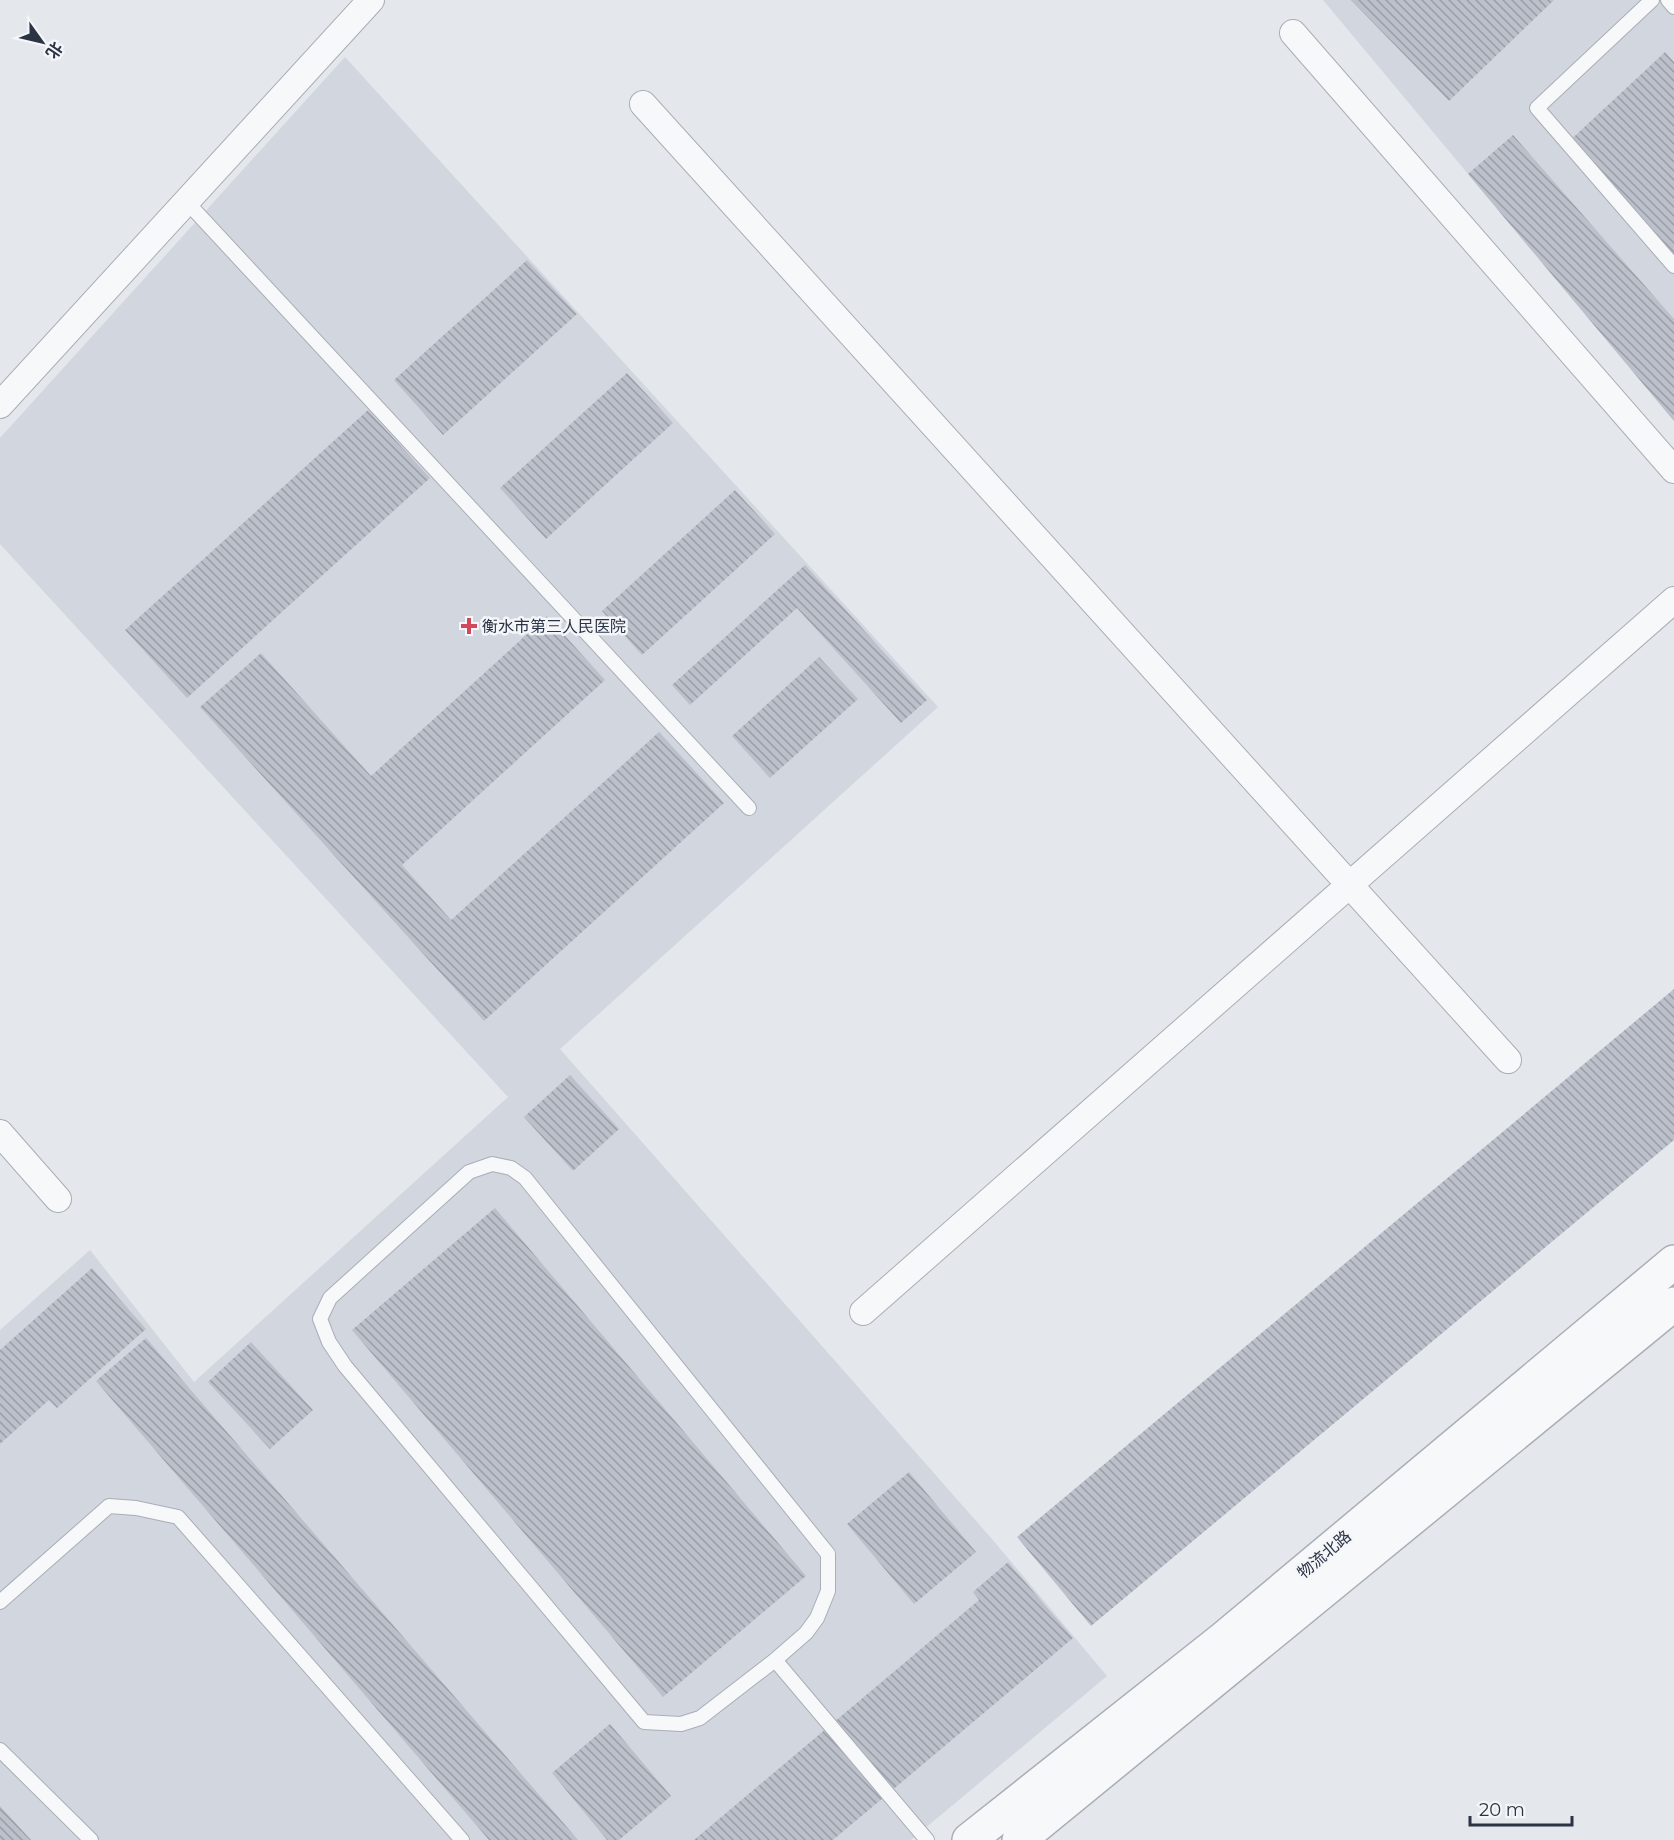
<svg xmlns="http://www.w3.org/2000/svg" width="1674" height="1840" font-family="Montserrat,'Noto Sans SC',sans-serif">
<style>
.built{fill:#d2d6de}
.building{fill:url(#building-back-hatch)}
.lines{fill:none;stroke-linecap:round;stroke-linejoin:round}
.service-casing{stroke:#a9aeb7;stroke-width:16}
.minor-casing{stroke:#a9aeb7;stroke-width:28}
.tertiary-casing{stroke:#a9aeb7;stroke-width:36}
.service{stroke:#f7f8fa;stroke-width:14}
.minor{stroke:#f7f8fa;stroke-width:26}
.tertiary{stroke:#f7f8fa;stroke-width:33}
.poi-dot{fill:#d1495b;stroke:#f4f6f9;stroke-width:2}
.labels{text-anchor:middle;stroke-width:5;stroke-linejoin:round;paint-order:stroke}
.poi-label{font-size:16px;fill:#2b3445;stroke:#f4f6f9;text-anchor:start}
.street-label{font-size:16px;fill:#2b3445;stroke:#f4f6f9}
</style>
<defs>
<pattern id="building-back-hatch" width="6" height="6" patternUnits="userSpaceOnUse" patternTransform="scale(1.5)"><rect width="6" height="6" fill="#bbc0ca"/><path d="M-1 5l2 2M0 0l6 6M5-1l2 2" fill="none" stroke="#989da6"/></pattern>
</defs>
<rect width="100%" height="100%" fill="#e4e7ec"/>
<path class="built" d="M1323,0H1674V421L1468,174Z
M345,57L938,707L560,1049L992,1539L1107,1676L911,1840H0V1330L90,1250L194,1382L508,1097L0,544V438Z"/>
<path class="building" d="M1351,0H1554L1449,101Z
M1665,52L1674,62V264L1564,146Z
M1513,135L1674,319V421L1468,174Z
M527,260L577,314L443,435L394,380Z
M627,373L673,423L546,539L500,488Z
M368,410L430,478L187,698L125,630Z
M735,490L775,534L642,655L602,611Z
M805,565L927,700L901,723L797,608L690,705L672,685Z
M547,616L605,680L402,865L451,920L659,732L724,803L484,1021L200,707L261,653L371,776Z
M819,657L858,699L770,778L732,736Z
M1674,989V1140L1091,1626L1017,1537Z
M570,1075L619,1129L573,1171L524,1117Z
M495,1208L806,1576L663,1697L352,1330Z
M92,1268L146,1329L57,1408L49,1400L0,1444V1350Z
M146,1338L578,1840H489L96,1381Z
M251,1342L313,1410L270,1449L208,1382Z
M909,1472L976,1552L914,1604L847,1524Z
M1008,1562L1073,1638L833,1840H694L979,1600L973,1592Z
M610,1724L671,1796L619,1840H607L552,1773Z
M0,1806L31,1840H0Z"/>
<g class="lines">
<g class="service-casing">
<path id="service" d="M1652,0L1537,108L1674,266
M1668,0L1674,7
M186,201L749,808
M492,1164L511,1168L525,1178L828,1554V1591L817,1618L806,1633L775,1660L700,1718L681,1724L644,1722L345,1366L329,1342L320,1319L330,1298L469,1172Z
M0,1602L109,1506L136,1508L178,1517L462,1840
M775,1660L927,1840
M0,1750L91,1840"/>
</g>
<g class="minor-casing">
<path id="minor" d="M1293,33L1674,470
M643,104L1508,1060
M0,405L371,0
M0,1133L58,1199
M863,1312L1674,600"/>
</g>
<g class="tertiary-casing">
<path id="tertiary" d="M969,1840L1224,1638L1674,1262
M1019,1840L1674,1304"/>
</g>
<use href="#service" class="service"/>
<use href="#minor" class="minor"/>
<use href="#tertiary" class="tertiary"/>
</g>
<path class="poi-dot" d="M466 617h6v6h6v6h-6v6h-6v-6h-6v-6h6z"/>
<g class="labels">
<g class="poi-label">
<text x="482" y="632">衡水市第三人民医院</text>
</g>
<g class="street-label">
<text transform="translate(1324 1554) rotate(-40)" y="6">物流北路</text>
</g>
</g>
<g transform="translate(42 42) rotate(124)" stroke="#f4f6f9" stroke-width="4.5" paint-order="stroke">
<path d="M0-4.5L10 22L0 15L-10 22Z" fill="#2b3445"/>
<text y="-9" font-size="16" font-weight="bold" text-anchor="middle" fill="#2b3445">北</text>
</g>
<path d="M1470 1816v9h102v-9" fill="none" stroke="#2b3445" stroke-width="3"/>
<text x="1479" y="1816" font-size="18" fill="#2b3445" stroke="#f4f6f9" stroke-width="4.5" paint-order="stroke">20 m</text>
</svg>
